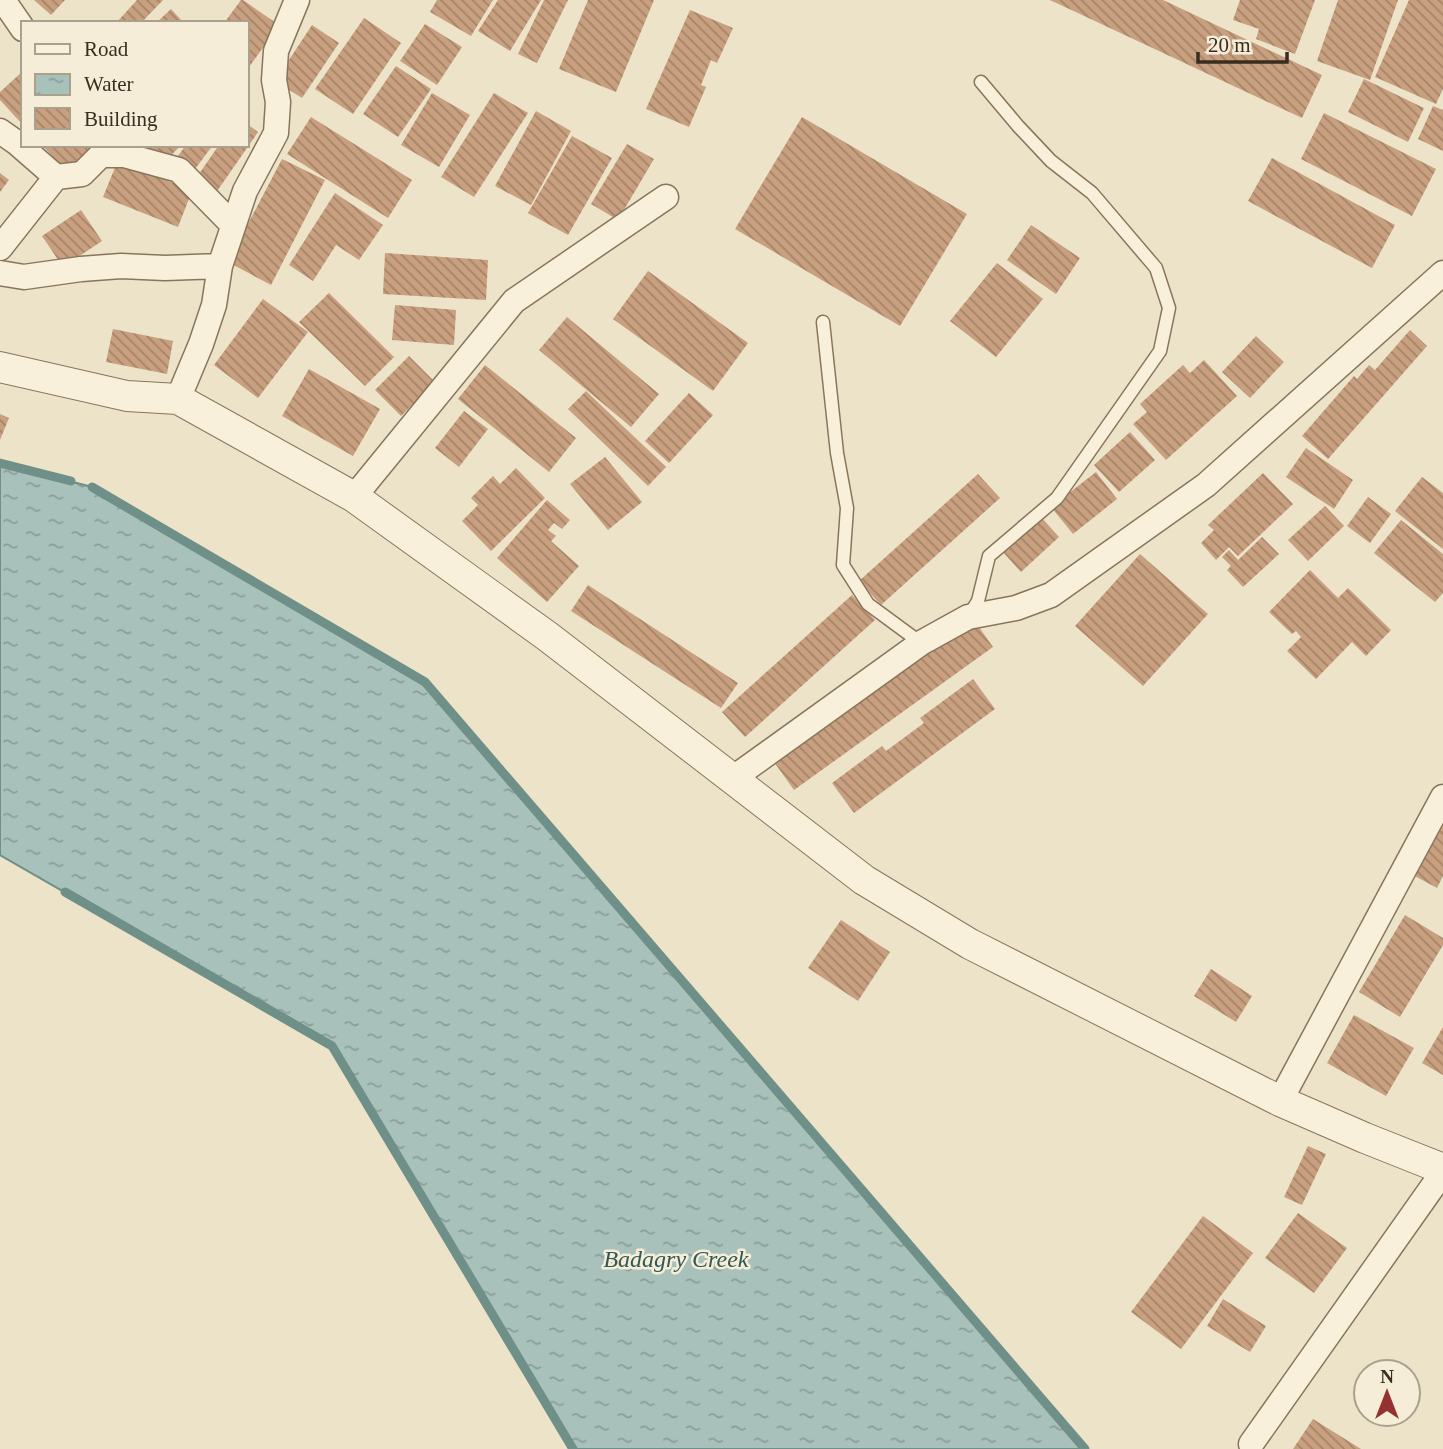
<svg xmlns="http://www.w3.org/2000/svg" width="1443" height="1449" font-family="'Times New Roman',serif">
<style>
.water{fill:url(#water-ripples);stroke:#6f9088;stroke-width:2}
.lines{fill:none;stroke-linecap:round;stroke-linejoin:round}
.stream{stroke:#6f9088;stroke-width:9}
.building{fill:url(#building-back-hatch)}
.service-casing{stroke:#88755d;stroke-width:15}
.minor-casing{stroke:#88755d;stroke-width:27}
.tertiary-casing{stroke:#88755d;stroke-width:32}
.service{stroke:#f8f0db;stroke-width:12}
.minor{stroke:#f8f0db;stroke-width:24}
.tertiary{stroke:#f8f0db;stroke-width:30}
.labels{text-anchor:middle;stroke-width:5;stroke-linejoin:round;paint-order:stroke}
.water-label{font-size:24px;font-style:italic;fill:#305857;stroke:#f5edd7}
</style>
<defs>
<pattern id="water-ripples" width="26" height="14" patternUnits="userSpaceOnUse" patternTransform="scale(1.75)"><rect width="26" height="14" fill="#a9c1bb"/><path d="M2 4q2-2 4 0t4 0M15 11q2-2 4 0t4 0" fill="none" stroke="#8b9d98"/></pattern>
<pattern id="building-back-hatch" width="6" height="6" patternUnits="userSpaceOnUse" patternTransform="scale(1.75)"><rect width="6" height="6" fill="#c9a07f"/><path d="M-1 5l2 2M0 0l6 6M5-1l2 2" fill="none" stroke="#a48368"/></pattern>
</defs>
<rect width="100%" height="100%" fill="#ede3c8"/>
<path class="water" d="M0,463L92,487L425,682L1085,1449H573L332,1046L0,855Z"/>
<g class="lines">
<path class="stream" d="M0,463L71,481
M92,487L425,682L1085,1449
M65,892L332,1046L573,1449"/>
</g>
<path class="building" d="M34,0H65L51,15Z
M137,0H163L141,23H116Z
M241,0H243L279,25L247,70V23H224Z
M437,0H493L471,36L430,12Z
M498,0H541L510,51L478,31Z
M544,0H568L537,63L518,54Z
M588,0H654L616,92L559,69Z
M1050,0H1163L1322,75L1302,118Z
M1240,0H1315L1295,54L1256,39L1259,29L1233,20Z
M1338,0H1398L1370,80L1317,61Z
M1409,0H1443V89L1436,104L1375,77Z
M171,9L184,23H156Z
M690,10L733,28L717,63L711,60L701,85L706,87L689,127L646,109Z
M364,18L401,43L353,114L315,89Z
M425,24L462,47L437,85L400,61Z
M312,25L339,43L302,98L275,81Z
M396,66L431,89L398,137L363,114Z
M23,71V125L0,100V92Z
M1364,79L1424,108L1408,142L1348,112Z
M432,93L470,115L439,167L401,145Z
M494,93L528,113L474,197L441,177Z
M1433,106L1443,110V151L1418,139Z
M536,111L571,131L531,205L495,186Z
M1324,113L1436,169L1412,216L1301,159Z
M311,117L412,180L388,218L287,154Z
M802,117L967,214L900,326L735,229Z
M247,124L258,132L213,197L192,184L219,145H247Z
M572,136L612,158L568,235L528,213Z
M627,144L654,159L618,220L591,204Z
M42,145H95L66,171Z
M143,145H181L163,164Z
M186,145H213L189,177L172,164Z
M1272,158L1395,225L1372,268L1248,201Z
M282,159L325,180L271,285L228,262Z
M118,160L192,191L178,227L103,197Z
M0,173L9,180L0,192Z
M335,193L383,225L359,260L336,245L313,281L289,265Z
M81,210L102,241L63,267L42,236Z
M1031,225L1080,258L1056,294L1007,260Z
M385,253L488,260L486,300L383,294Z
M997,263L1043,299L996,357L950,321Z
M648,271L748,343L713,391L613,319Z
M329,293L394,357L365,386L299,322Z
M263,299L308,332L258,398L214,365Z
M395,305L456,310L454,345L392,340Z
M567,317L659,394L631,427L539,350Z
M113,329L173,341L167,374L106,362Z
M1410,330L1427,346L1328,459L1302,436L1354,376L1357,379L1369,365L1375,370Z
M1256,336L1284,362L1250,398L1222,372Z
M409,356L435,382L401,416L375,390Z
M1204,360L1237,396L1166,460L1133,424L1147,412L1140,404L1183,365L1190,373Z
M485,365L576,438L549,472L458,399Z
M309,369L380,409L353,456L282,416Z
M586,391L666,467L648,486L568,409Z
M689,393L713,415L669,463L645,441Z
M464,411L488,429L459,467L435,448Z
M0,414L9,418L0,440Z
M1130,432L1155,460L1119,492L1094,465Z
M1306,448L1353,480L1334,509L1286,477Z
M605,457L642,502L608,530L570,484Z
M516,468L545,498L491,551L462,521L478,505L471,498L493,476L500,484Z
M1096,472L1117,499L1073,534L1051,507Z
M1263,473L1293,504L1238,556L1229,547L1216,560L1201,543L1214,530L1208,525Z
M978,474L1000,498L881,605L859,581Z
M1422,477L1443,493V549L1395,511Z
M1368,497L1391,514L1370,543L1347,526Z
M547,500L570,520L562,529L554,523L548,530L556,536L551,541L579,566L547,602L497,558Z
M1325,506L1344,526L1308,561L1288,540Z
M1041,517L1059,537L1021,572L1002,551Z
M1401,520L1443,554V593L1435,602L1374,553Z
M1262,537L1279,554L1243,587L1227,570L1231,566L1222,557L1229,550L1238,560Z
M1140,554L1208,614L1143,686L1075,626Z
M1310,570L1338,598L1348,588L1391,630L1366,656L1352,642L1316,679L1287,651L1301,637L1296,631L1292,634L1269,612Z
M588,585L738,683L721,708L571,611Z
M852,595L875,620L745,737L722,712Z
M974,620L993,647L794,790L774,762Z
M973,679L995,709L854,813L832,783L882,746L886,751L924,723L920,718Z
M1443,818V876L1437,888L1413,875Z
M1405,915L1443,938V945L1400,1017L1359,992Z
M841,920L890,952L858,1001L808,968Z
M1211,969L1252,996L1236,1022L1194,996Z
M1354,1015L1414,1048L1386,1096L1327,1063Z
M1443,1027V1075L1422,1063Z
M1308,1146L1326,1154L1302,1205L1284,1197Z
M1298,1213L1347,1248L1314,1293L1265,1258Z
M1203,1216L1253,1253L1181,1349L1131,1312Z
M1223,1299L1266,1326L1250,1352L1207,1326Z
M1313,1419L1361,1449H1293Z"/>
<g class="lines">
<g class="service-casing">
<path id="service" d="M823,322L837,453L847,508L843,565L868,604L921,643
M968,617L978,601L989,556L1057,498L1160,351L1169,308L1156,268L1092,193L1051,161L1018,126L981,82"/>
</g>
<g class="minor-casing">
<path id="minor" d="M3,0L23,29
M0,131L17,143L56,177L82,174L101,155H124L179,170L233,225
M0,248L56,177
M0,273L24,277L81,269L121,266L165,268L220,266
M178,399L201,344L214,305L220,266L245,191L276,133L278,102L274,80L276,51L297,0
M354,497L514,301L666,197
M732,779L921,643L968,617L1016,608L1051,595L1206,485L1443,273
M1280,1101L1443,797
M1251,1444L1443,1172"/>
</g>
<g class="tertiary-casing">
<path id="tertiary" d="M0,367L127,396L178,399L354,497L547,636L864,880L970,944L1280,1101L1365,1138L1443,1169"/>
</g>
<use href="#service" class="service"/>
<use href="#minor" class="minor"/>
<use href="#tertiary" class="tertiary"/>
</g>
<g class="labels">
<g class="water-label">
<text x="676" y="1267">Badagry Creek</text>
</g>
</g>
<rect x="21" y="21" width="228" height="126" fill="#f5edd7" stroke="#aaa08e" stroke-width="2"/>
<rect x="35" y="44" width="35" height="10" fill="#f8f0db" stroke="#aaa08e" stroke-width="2"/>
<text x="84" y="56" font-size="21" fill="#392d20">Road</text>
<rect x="35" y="74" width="35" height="21" fill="url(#water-ripples)" stroke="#aaa08e" stroke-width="2"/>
<text x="84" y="91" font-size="21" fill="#392d20">Water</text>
<rect x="35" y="108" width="35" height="21" fill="url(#building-back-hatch)" stroke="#aaa08e" stroke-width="2"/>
<text x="84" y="126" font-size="21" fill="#392d20">Building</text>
<g transform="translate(1387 1393)"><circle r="33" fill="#f5edd7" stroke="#aaa08e" stroke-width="2"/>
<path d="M0-5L12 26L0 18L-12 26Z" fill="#953130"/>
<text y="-10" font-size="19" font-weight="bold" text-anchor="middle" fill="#392d20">N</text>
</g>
<path d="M1198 52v10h89v-10" fill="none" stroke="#392d20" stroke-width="3.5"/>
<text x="1208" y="52" font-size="21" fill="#392d20" stroke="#f5edd7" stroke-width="5" paint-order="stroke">20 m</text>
</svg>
